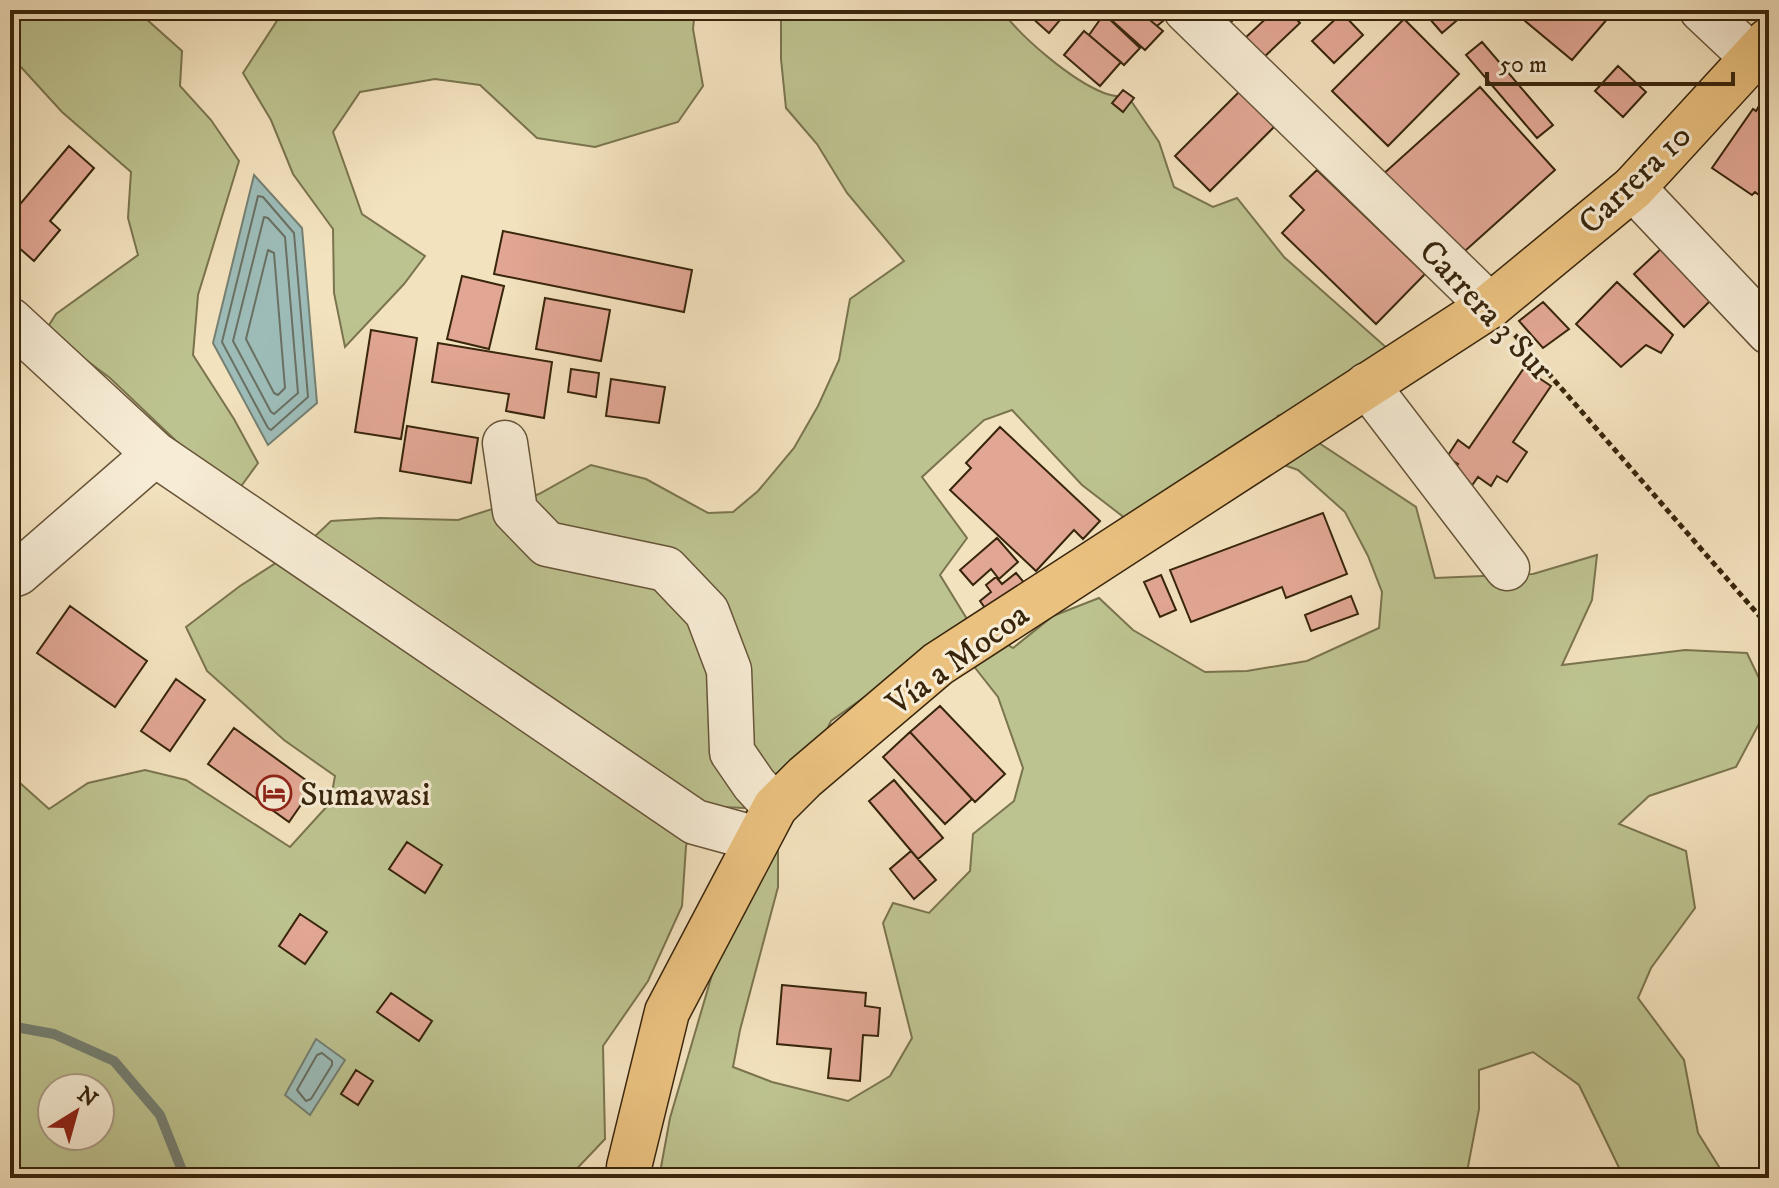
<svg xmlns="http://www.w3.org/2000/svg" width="1779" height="1188" font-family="'IM FELL DW Pica',serif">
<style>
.green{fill:#bdc390;stroke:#7a744e;stroke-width:2;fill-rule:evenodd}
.water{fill:#9dbcb8;stroke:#758073;stroke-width:2}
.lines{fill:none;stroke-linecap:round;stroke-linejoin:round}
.shore{stroke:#6a7062;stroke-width:2}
.stream{stroke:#758073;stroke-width:10}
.building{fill:#e2a794;stroke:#38250c;stroke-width:2}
.minor-casing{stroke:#675438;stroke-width:47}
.major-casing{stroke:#38250c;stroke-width:47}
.path{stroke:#38250c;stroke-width:5;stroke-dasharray:6 4;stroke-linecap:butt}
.minor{stroke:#f7ecd5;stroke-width:44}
.major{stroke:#eac17f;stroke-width:44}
.labels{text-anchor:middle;stroke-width:6;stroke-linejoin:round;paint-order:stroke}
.street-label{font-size:34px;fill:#38250c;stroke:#f7ecd5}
.poi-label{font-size:34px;fill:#38250c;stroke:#f7ecd5;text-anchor:start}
</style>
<rect width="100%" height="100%" fill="#f3e2be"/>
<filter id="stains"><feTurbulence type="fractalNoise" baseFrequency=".0025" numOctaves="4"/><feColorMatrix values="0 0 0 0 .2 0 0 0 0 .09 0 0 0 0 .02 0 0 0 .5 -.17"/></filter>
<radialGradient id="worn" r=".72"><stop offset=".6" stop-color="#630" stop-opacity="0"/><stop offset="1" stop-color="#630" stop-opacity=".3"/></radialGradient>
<path class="green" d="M10,10H144V17L182,51L180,86L211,120L239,161L198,295L193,355L234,419L258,463L234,496L110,378L46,330L56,314L138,255L128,218L131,172L62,112L21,67L10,69Z
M284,10H695L693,29L703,86L678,122L595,147L537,138L480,85L435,79L360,92L333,132L362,214L425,256L404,284L345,347L334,293L333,229L293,174L271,120L243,73Z
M781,10H1001C1022,38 1071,80 1104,93C1111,96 1121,97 1129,98L1159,142L1174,187L1213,207L1237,198L1284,257L1388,349L1352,386L1278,416L1416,507L1435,578L1533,574L1597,555L1592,600L1562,665L1685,650L1747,653L1769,699V705L1736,767L1649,796L1619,824L1686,851L1695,908L1651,968L1638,998L1684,1060L1698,1133L1726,1178H1624L1579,1085L1533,1052L1479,1070V1109L1467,1172L1462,1178H659L670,1118L719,951L778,845V887L740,1030L733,1067L772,1082L848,1101L890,1076L912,1038L883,923L893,903L929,913L970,871L973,834L1014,801L1023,768L998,697L950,636L831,721L805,777L745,808L700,806L686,846L682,906L648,981L603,1046L605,1139L568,1178H10V774L49,809L88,783L145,770L186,780L290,847L330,803L335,776L284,740L207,671L186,627L240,586L310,541L331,521L380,518L458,520L539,494L591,465L646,479L708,513L733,512L758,491L794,448L818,406L839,360L850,299L904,261L847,193L817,144L786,108L781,59ZM1012,410L1082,485L1130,522L1242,450L1298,470L1345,512L1368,556L1382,592L1379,628L1307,661L1247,671L1205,672L1133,630L1099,598L1053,616L1013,648L967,619L940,575L967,538L922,477L984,420ZM52,1088H100V1136H52Z"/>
<path class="water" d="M254,175L302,228L317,403L268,445L213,343Z
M316,1039L345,1060L310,1115L285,1095Z"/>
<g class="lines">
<path class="shore" d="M258,196L263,197L294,233L308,397L271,430L268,428L222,342Z
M264,217L268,218L285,237L298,393L274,414L271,412L233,341Z
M268,250L274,253L285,388L278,395L274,393L246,339Z
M322,1053L332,1061V1065L311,1099L306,1101L297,1090L317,1055Z"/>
<path class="stream" d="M10,1026L54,1034L114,1061L160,1115L185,1178"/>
</g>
<path class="building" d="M1038,10H1062L1066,13L1049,33L1031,17Z
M1115,10H1138L1163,31L1145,50L1108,17Z
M1138,10H1174L1175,11L1157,26Z
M1210,10H1243L1226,27Z
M1275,10H1288L1300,23L1262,59L1244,39Z
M1422,10H1469L1442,33Z
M1524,10H1615L1572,60L1519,16Z
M1342,13L1363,35L1334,63L1312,41Z
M1104,14L1140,48L1124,65L1089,35Z
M1404,19L1459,74L1388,146L1332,91Z
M1084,31L1121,62L1100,86L1064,55Z
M1482,42L1553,125L1537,138L1466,55Z
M1618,66L1646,92L1623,117L1595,91Z
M1244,87L1279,122L1210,191L1175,156Z
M1480,87L1555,170L1456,259L1381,176Z
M1123,90L1134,98L1123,112L1112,103Z
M1759,106L1769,113V203L1755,192L1752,195L1712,168L1753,109L1756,111Z
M69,146L94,168L50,221L60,230L34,261L10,240V216Z
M1317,170L1425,274L1376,324L1282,233L1304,210L1290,196Z
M503,231L692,270L684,312L494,274Z
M1664,246L1714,297L1684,327L1634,274Z
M462,276L504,286L489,349L447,339Z
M1617,282L1673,335L1661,353L1646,345L1621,367L1576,324Z
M545,298L610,310L601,361L536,349Z
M1543,302L1569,329L1543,348L1519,321Z
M371,330L417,338L401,439L355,432Z
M438,343L552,362L544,418L506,411L509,394L432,382Z
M1524,368L1551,386L1513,442L1527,452L1507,482L1497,476L1491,486L1478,477L1466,494L1446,482L1458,464L1447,457L1458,440L1469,448Z
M571,369L599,373L596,397L568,392Z
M611,379L665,387L659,423L606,416Z
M407,426L478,438L471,483L400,471Z
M1000,427L1100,521L1083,539L1074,530L1036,571L950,490L971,468L966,463Z
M1323,513L1347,574L1286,598L1282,587L1191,622L1170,570Z
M997,538L1018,562L999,579L991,569L973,585L960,570Z
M1016,573L1031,591L993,619L980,601L991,592L986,585L996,577L1002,584Z
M1161,575L1176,610L1160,617L1144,582Z
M1351,596L1358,614L1311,631L1305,615Z
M70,606L147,661L115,707L37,653Z
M176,679L205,700L170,751L141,731Z
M940,706L1005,774L975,802L910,732Z
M234,728L314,786L289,822L208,764Z
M910,732L972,799L945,824L883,757Z
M894,780L943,838L918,859L869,801Z
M407,842L442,865L425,893L389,869Z
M911,851L936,880L914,899L890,869Z
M300,914L327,932L305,964L279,946Z
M782,985L866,993L865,1006L880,1008L878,1036L863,1035L860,1081L828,1078L831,1049L777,1044Z
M391,993L432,1021L419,1041L377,1012Z
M356,1070L373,1081L358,1105L341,1094Z"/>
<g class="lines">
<g class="minor-casing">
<path id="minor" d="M1186,10L1490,306
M1702,10L1753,58
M1633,188L1769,332
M10,320L155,454L695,822L757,839
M1367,385L1507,568
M505,443L515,511L547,544L666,569L707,612L729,670L732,752L754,784L775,807
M10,576L18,573L155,454"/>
</g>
<g class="major-casing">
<path id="major" d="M630,1178L629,1167L667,1012L775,807L805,777L938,664L1490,306L1633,188L1769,40"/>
</g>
<path class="path" d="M1515,335L1769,627"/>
<use href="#minor" class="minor"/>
<use href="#major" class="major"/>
</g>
<defs>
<g id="hotel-ring" transform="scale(1.8)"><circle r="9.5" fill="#f7ecd5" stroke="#8f2418" stroke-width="1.5"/><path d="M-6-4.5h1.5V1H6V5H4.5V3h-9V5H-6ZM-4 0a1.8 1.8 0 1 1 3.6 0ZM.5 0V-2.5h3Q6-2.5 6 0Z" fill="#8f2418"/></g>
</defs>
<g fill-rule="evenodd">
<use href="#hotel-ring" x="274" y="793"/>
</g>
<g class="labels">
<g class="street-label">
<text transform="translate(1634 178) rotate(-44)" y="12">Carrera 10</text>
<text transform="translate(1487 309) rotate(47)" y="12">Carrera 3 Sur</text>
<text transform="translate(957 658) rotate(-36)" y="12">Vía a Mocoa</text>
</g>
<g class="poi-label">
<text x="300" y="805">Sumawasi</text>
</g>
</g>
<rect width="1779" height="1188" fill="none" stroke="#f3e2be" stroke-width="40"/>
<rect x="12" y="12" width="1755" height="1164" fill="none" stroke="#38250c" stroke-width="4"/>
<rect x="20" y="20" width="1739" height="1148" fill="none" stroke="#38250c" stroke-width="2"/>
<g transform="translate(76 1112) rotate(37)"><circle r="38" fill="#f7ecd5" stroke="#ab9c85" stroke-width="2"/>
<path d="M0-6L14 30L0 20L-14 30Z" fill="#8f2418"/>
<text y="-12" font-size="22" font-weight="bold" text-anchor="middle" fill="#38250c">N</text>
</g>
<path d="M1487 72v12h246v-12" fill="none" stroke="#38250c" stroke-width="4"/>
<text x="1499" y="72" font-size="24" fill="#38250c" stroke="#f7ecd5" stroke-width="6" paint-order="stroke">50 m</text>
<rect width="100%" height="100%" filter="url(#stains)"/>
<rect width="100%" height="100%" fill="url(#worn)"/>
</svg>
